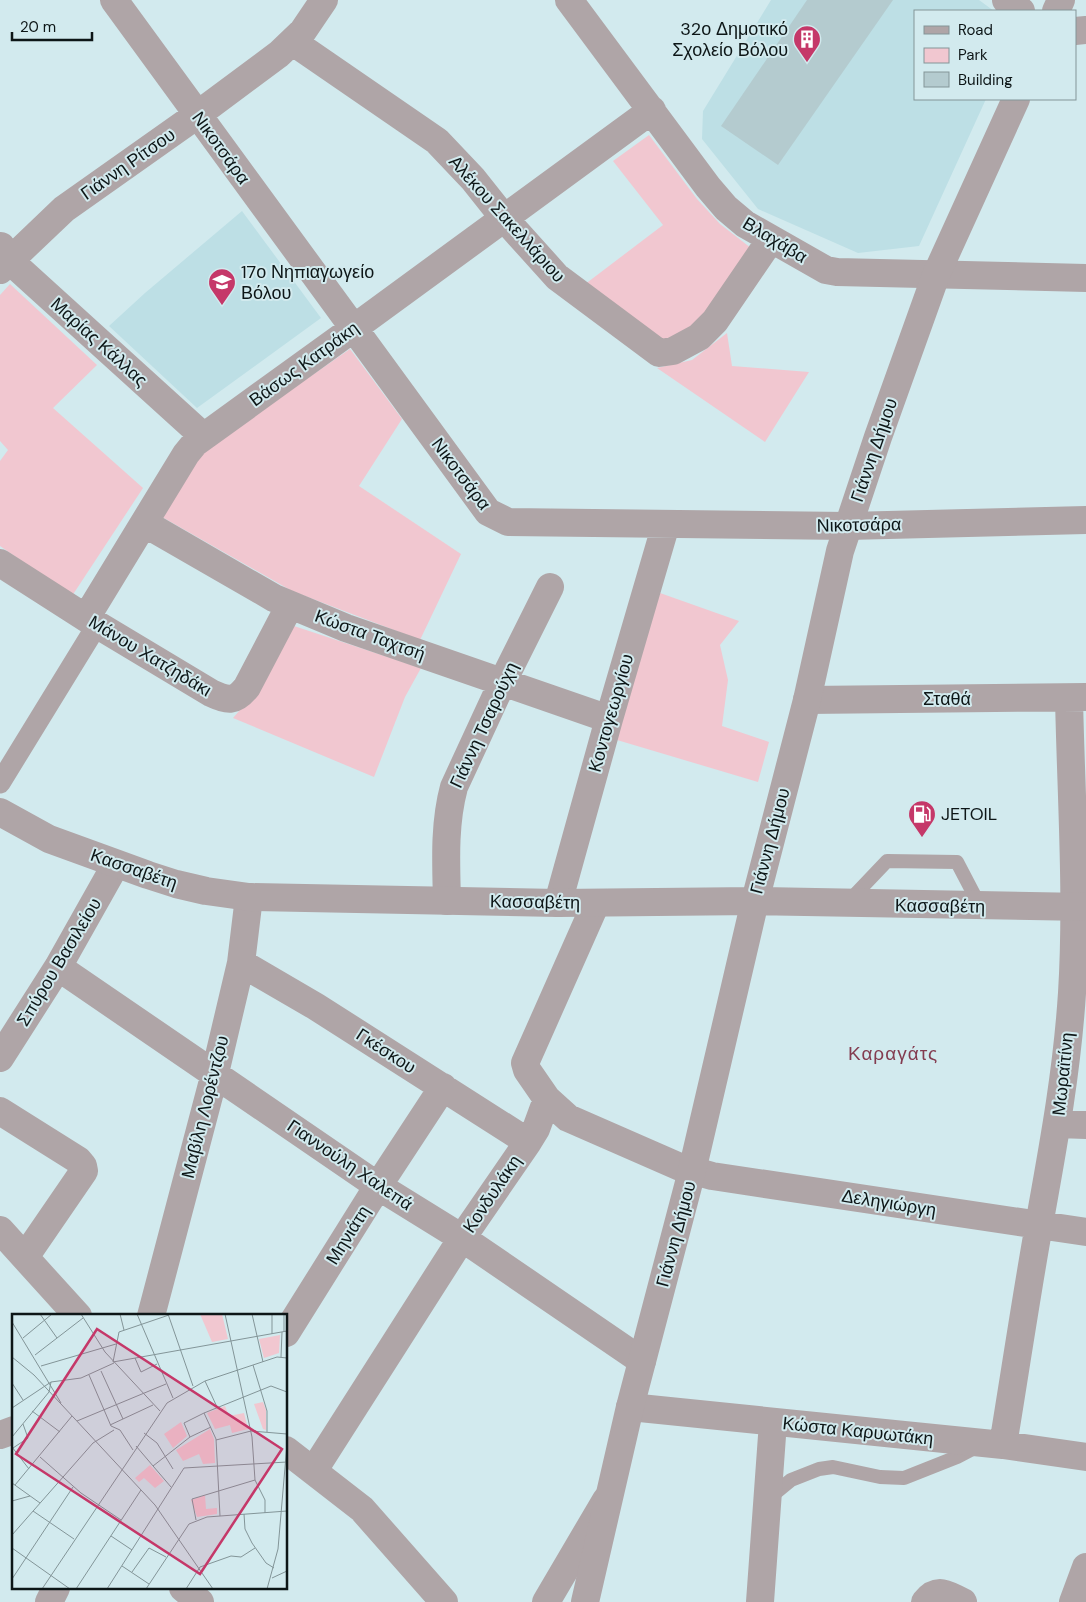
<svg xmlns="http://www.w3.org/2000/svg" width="1086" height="1602" font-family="'DM Sans',sans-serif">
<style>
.built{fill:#bddfe5}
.green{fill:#f1c7d0}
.building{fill:#b4cbcf}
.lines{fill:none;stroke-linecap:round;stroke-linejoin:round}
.service{stroke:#afa5a7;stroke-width:14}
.pedestrian{stroke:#afa5a7;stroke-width:21}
.minor{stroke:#afa5a7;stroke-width:28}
.tertiary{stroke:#afa5a7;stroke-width:28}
.labels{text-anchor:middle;stroke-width:4;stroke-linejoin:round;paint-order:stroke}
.poi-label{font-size:18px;fill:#0d1617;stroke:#d2eaee;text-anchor:start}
.street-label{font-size:18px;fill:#0d1617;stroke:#d2eaee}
.neighbourhood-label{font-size:19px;letter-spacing:1px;fill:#833c50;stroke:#d2eaee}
.inset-road{fill:none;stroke:#839598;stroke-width:1}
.view{fill:#c53869;fill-opacity:0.15;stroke:#c53869;stroke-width:2.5}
.inset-edge{fill:none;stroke:#0d1617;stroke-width:2.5}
</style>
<rect width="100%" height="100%" fill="#d2eaee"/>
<path class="built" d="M771,0H979L994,11H915V99H986L919,246L858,253L758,209L702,139L703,111Z
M242,211L321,318L197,408L109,326L145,293Z"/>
<path class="green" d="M649,135L697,199L720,224L751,248L729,291L668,348L580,288L663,225L613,161Z
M10,284L97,365L53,408L143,488L72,596L0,546V461L8,450L0,441V295Z
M727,333L732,366L809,372L765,442L657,368L692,360Z
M350,349L402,419L359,486L461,554L420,640L292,591L162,517L201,452Z
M660,593L739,621L720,645L728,680L722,726L769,742L758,782L617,740L642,651Z
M294,626L421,668L405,697L374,777L233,718L253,695Z"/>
<path class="building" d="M807,0H893L778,165L721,126Z"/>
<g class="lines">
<path class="service" d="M848,902L887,861L957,862L980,906
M769,1498L791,1480L819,1469L833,1467L880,1477L904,1478L957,1457L978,1446"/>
<path class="pedestrian" d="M0,783L97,625"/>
<path class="minor" d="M114,0L488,512L508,522L848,526L1086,520
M569,0L708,187L726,208L745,224L826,270L837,272L1086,278
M1006,0L1021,11
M293,42L437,141L473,179L504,218L557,277L659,353L673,351L699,337L715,321L771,239
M1,246L10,261L203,436
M0,270L64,209L197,115L279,54L303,31L324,0
M144,523L274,598L346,628L609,719
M0,563L86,618L211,693C229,701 235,702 247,687L290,605
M86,618L186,454L195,443L354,328L652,110
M807,700L1086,697
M447,901C446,862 444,824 454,787L502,683L550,587
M558,903L609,719L666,524
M596,903L525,1063L527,1070L547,1099L568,1118L680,1167L712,1176L1086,1232
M241,963L315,1006L528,1142
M58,967L378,1186L462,1238L642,1361
M0,1058L58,967L116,864
M0,1111L78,1160L83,1166L84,1171L25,1257
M1058,1124L1086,1125
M0,1230L78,1316
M151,1316L215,1073L241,963L249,897
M286,1333L378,1186L443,1087
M630,1407L1003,1445L1086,1457
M0,1435L14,1430
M1003,1445C1015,1372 1026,1298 1039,1225C1053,1147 1067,1072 1072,993C1078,896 1071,795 1069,698
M286,1450L362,1509L444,1602
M314,1470L462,1238L528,1142L536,1129L547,1099
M183,1588L200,1602
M49,1602L56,1588
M546,1602L606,1500
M760,1602L773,1422
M925,1602C938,1586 947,1595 963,1602
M1073,1602L1086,1567"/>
<path class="tertiary" d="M1056,11L1061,0
M1075,31L1086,30
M0,812L49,839L148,875L176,884L206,891L249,897L558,903L755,901L1086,907
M585,1602L630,1407L692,1171L755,901L807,700L840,551L878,437L936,275L1016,99"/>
</g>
<defs>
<g id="building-pin" transform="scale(1.4375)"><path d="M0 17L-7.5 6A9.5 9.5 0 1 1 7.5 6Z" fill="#c53869" stroke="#d2eaee"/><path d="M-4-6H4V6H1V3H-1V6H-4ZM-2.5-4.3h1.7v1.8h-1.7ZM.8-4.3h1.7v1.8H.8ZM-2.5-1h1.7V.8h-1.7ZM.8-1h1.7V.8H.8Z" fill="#fff"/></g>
<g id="school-pin" transform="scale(1.4375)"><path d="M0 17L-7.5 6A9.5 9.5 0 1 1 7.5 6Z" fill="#c53869" stroke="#d2eaee"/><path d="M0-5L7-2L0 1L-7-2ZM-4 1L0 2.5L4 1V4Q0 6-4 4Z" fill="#fff"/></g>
<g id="fuel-pin" transform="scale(1.4375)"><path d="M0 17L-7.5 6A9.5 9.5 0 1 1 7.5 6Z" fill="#c53869" stroke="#d2eaee"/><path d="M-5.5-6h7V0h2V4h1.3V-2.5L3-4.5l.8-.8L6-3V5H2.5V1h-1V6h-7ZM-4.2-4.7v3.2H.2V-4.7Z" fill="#fff"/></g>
</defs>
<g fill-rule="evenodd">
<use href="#building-pin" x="807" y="39"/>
<use href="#school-pin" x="222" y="282"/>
<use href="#fuel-pin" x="922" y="814"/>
</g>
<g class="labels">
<g class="poi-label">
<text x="788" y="35" text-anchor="end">32ο Δημοτικό<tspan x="788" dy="21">Σχολείο Βόλου</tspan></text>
<text x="241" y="278">17ο Νηπιαγωγείο<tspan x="241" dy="21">Βόλου</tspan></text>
<text x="941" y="820">JETOIL</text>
</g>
<g class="street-label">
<text transform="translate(221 148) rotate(54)" y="6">Νικοτσάρα</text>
<text transform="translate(128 164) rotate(-35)" y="6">Γιάννη Ρίτσου</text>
<text transform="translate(507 219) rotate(48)" y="6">Αλέκου Σακελλάριου</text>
<text transform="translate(775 240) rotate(31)" y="6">Βλαχάβα</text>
<text transform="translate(99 342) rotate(42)" y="6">Μαρίας Κάλλας</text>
<text transform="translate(304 364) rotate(-36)" y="6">Βάσως Κατράκη</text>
<text transform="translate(874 450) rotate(-71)" y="6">Γιάννη Δήμου</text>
<text transform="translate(461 474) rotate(53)" y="6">Νικοτσάρα</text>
<text transform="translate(859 525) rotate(-1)" y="6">Νικοτσάρα</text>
<text transform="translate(370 635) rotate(20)" y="6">Κώστα Ταχτσή</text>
<text transform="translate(150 656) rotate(31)" y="6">Μάνου Χατζηδάκι</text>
<text x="947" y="705">Σταθά</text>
<text transform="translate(611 713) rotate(-74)" y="6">Κοντογεωργίου</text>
<text transform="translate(484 725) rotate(-65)" y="6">Γιάννη Τσαρούχη</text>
<text transform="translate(770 841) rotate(-75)" y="6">Γιάννη Δήμου</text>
<text transform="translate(134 869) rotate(19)" y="6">Κασσαβέτη</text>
<text transform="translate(535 902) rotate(1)" y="6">Κασσαβέτη</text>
<text transform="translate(940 906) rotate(1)" y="6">Κασσαβέτη</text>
<text transform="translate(59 962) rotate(-59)" y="6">Σπύρου Βασιλείου</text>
<text transform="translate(386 1051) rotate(33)" y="6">Γκέσκου</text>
<text transform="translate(1063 1074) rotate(-84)" y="6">Μωραϊτίνη</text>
<text transform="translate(205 1107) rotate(-76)" y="6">Μαβίλη Λορέντζου</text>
<text transform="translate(350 1165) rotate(34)" y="6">Γιαννούλη Χαλεπά</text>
<text transform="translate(492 1194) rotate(-56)" y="6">Κονδυλάκη</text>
<text transform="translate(889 1203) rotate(9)" y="6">Δεληγιώργη</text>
<text transform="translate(676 1234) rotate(-75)" y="6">Γιάννη Δήμου</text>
<text transform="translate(348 1235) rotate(-58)" y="6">Μηνιάτη</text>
<text transform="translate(858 1431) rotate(6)" y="6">Κώστα Καρυωτάκη</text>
</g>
<g class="neighbourhood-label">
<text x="893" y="1060">Καραγάτς</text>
</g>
</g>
<g transform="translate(12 1314)">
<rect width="275" height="275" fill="#d2eaee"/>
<path d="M188,0H210L216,25L200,28ZM268,21L267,39L252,44L247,25ZM251,88L254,96V116L251,115L242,90ZM213,92L217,102L232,99L236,115L220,119L218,111L203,115L195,99ZM169,108L175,122L161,134L152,120ZM198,115L202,125L203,149L191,150L187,140L171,147L164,136ZM138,151L152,167L143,174L132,164L127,168L123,164ZM193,181L194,195L205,194V200L185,203L179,186Z" fill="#f1c7d0"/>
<path class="inset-road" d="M28,0L45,24M69,0L93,38L148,97M108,0L112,16M125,0L161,84M156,0L181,72M213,0L240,123L243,166L253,186V199M240,0L251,48M260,0V20M157,1L107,18L101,48L275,17M0,8L49,89M272,18V0M11,24L40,0M23,41L71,4M0,43L22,61L143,191L201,275M269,43L270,18M123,44L129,58L145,50M241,51L255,97V118M29,52L104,30M89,57L111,105M77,61L99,112L108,116L121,136M193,67L205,93M0,69L11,86M0,94L39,68L69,64L102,49M20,97L48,118M192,99L204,125L208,202M65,107L154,70M98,111L141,91M132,119L145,129L161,155M0,123L37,78L39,68M178,123L172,109L192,99L259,72L275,78M204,126L239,117L275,120M124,132L159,173M0,133L17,155M1,134L16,124L11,110M28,143L69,179L109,206M141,152L178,123L199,113M0,169L28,189M3,171L60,102M0,187L18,182M21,197L62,225M232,200L233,215L240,229L254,249L262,254M184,206L180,185L243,166M0,221L81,129L102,116M99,222L120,236M0,234L58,275M110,252L137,270M120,258L137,234L154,243M260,264L275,257M0,265L61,173M30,275L155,89L193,67L265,43L275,44M64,275L129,176M95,275L172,154L275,148M134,275L177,210L195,203L275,197M174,275L188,253L219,242L229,243L243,234M255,275L266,235L275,130"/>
<path class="view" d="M85,15L270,135L188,260L4,140Z"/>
<rect width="275" height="275" class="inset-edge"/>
</g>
<rect x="914" y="10" width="162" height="90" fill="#d2eaee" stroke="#839598"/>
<rect x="924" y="26" width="25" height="8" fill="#afa5a7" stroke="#839598"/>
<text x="958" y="35" font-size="15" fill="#0d1617">Road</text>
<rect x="924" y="48" width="25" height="15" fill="#f1c7d0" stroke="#839598"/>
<text x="958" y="60" font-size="15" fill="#0d1617">Park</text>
<rect x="924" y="72" width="25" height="15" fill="#b4cbcf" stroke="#839598"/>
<text x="958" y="85" font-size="15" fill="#0d1617">Building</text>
<path d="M12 32v8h80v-8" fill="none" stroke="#0d1617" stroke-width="2.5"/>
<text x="20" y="32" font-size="15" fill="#0d1617" stroke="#d2eaee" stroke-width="4" paint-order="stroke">20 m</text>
</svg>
